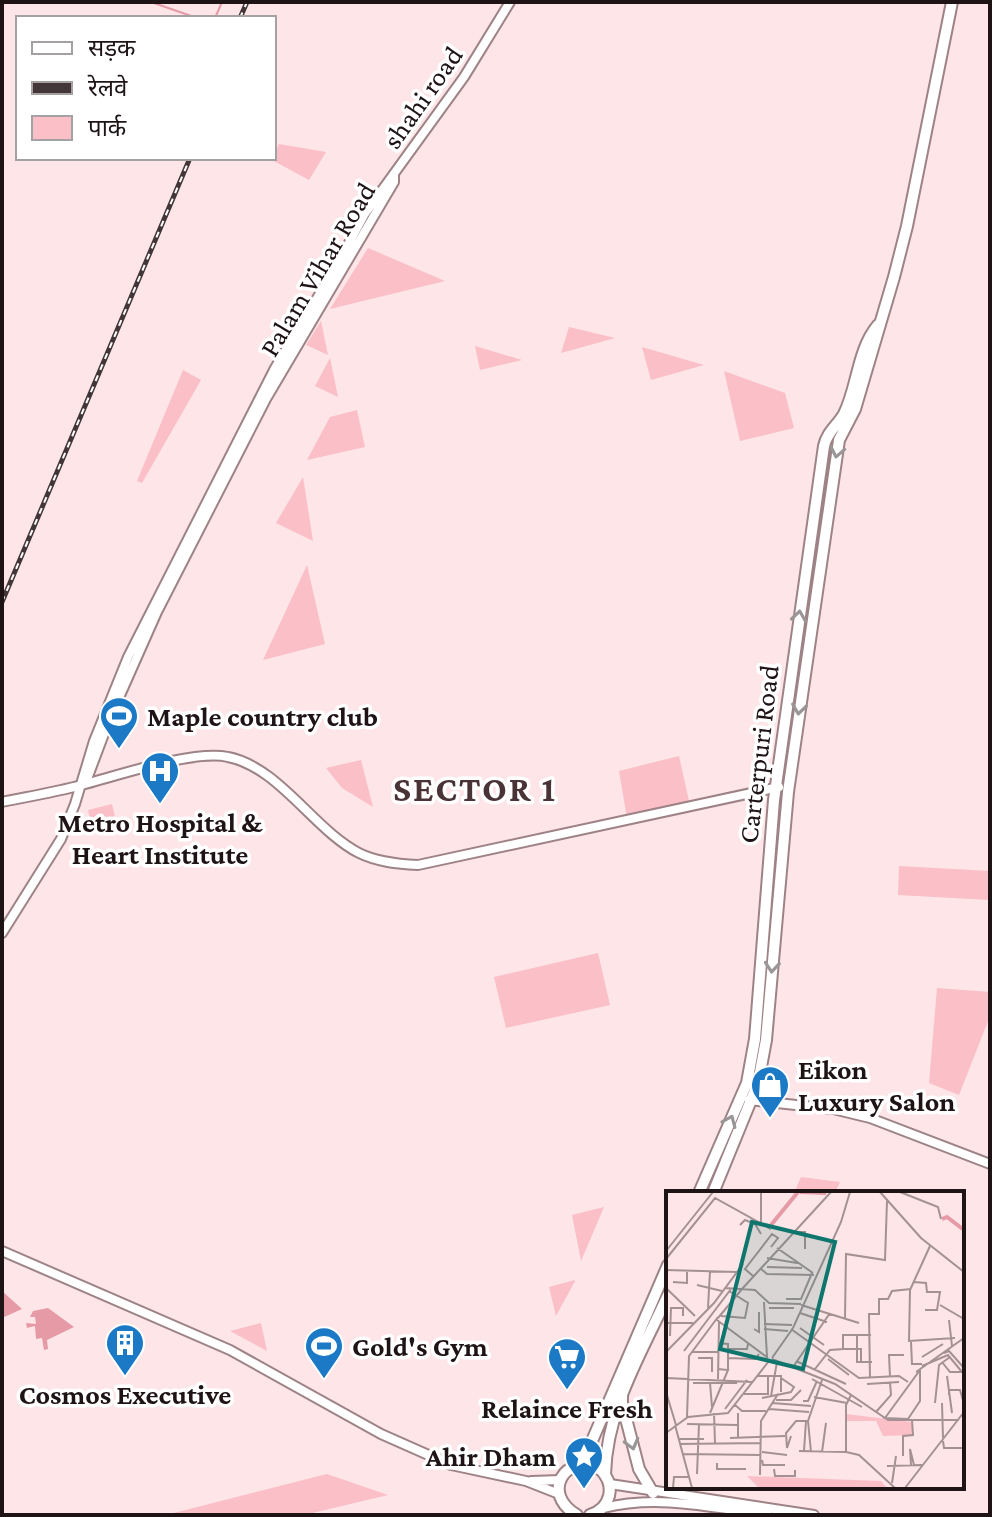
<svg xmlns="http://www.w3.org/2000/svg" width="992" height="1517" font-family="'Crimson Pro','Noto Sans Devanagari',serif">
<style>
.green{fill:#fabfc7}
.water{fill:#e59aa5}
.lines{fill:none;stroke-linecap:round;stroke-linejoin:round}
.stream{stroke:#e59aa5;stroke-width:2}
.minor-casing{stroke:#9e8386;stroke-width:12}
.major-casing{stroke:#9e8386;stroke-width:14}
.minor{stroke:#fff;stroke-width:8}
.major{stroke:#fff;stroke-width:10}
.rail-casing{stroke:#423638;stroke-width:5}
.rail{stroke:#fff;stroke-width:2;stroke-dasharray:6;stroke-linecap:butt}
.oneway{stroke:#9a9596}
.labels{text-anchor:middle;stroke-width:7;stroke-linejoin:round;paint-order:stroke}
.street-label{font-size:28px;fill:#1e1416;stroke:#fff}
.poi-label{font-size:28px;font-weight:bold;fill:#1e1416;stroke:#fff;text-anchor:start}
.district-label{font-size:36px;font-weight:bold;letter-spacing:2px;fill:#4a3337;stroke:#fff}
.inset-river{fill:none;stroke:#e59aa5;stroke-width:4}
.inset-road{fill:none;stroke:#a49194;stroke-width:2}
.view{fill:#0f766e;fill-opacity:0.15;stroke:#0f766e;stroke-width:4}
.inset-edge{fill:none;stroke:#1e1416;stroke-width:4}
</style>
<rect width="100%" height="100%" fill="#fde5e8"/>
<path class="green" d="M279,144L326,152L309,180L272,160Z
M368,248L445,281L330,309Z
M321,321L328,355L306,345Z
M569,327L615,338L561,353Z
M475,346L522,360L480,370Z
M642,347L704,365L651,380Z
M330,358L338,397L315,386Z
M183,370L201,380L142,483L137,481Z
M724,371L785,393L794,428L740,441Z
M357,410L365,447L307,460L330,417Z
M303,477L313,541L276,523Z
M307,565L325,644L263,660Z
M679,756L691,810L628,824L619,771Z
M361,760L373,807L342,788L326,768Z
M112,804L116,821L92,827L88,810Z
M899,866L990,871V900L898,895Z
M598,953L610,1005L506,1028L494,977Z
M937,988L990,992V1016L959,1095L929,1083Z
M801,1177L840,1182L835,1193H794Z
M604,1207L581,1261L572,1215Z
M575,1280V1281L556,1316L549,1287Z
M261,1323L267,1351L230,1331Z
M327,1474L388,1495L304,1515H166Z"/>
<path class="water" d="M2,1291L22,1309L2,1318Z
M48,1308L74,1327L47,1340L48,1349L44,1350L42,1338L36,1339L35,1326L27,1328L26,1323L36,1324L35,1317H30L33,1311Z"/>
<g class="lines">
<path class="stream" d="M151,2L197,18
M215,18L222,2"/>
<g class="minor-casing">
<path id="minor" d="M81,785L87,779L110,718L157,612L266,399L394,182V176
M2,802C26,797 50,793 74,787C111,778 193,749 228,757C279,767 314,830 359,853C377,862 398,864 418,865L779,787
M2,933L61,839L75,804L94,741L128,657L275,368L337,265L364,215L464,77L510,2
M749,1100L833,1109L870,1118L990,1164
M2,1251L230,1350L381,1434L451,1465L526,1481L559,1494
M531,1481L561,1480
M610,1484L814,1515
M604,1508C657,1494 714,1508 768,1515"/>
</g>
<g class="major-casing">
<path id="major" d="M699,1193L747,1083L755,1039L774,800L824,446C827,432 837,426 844,414C858,386 857,350 878,325
M713,1193L758,1083L766,1040L788,792L839,440L855,409L894,277L907,226L952,2
M622,1394V1403L639,1469L653,1493
M582,1464L668,1265
M605,1474C607,1408 641,1354 668,1295
M577,1515C540,1494 565,1451 601,1470C616,1486 611,1508 590,1515"/>
</g>
<use href="#minor" class="minor"/>
<use href="#major" class="major"/>
<g class="rail-casing">
<path id="rail" d="M240,18L247,2
M2,602L190,158"/>
</g>
<use href="#rail" class="rail"/>
</g>
<defs><path id="oneway-chevron" d="M-2-3.5L2.5 0L-2 3.5" fill="none" stroke-width="1.6" stroke-linecap="round" stroke-linejoin="round" transform="scale(2)"/></defs>
<g class="oneway">
<use href="#oneway-chevron" transform="translate(837 452) rotate(101)"/>
<use href="#oneway-chevron" transform="translate(799 616) rotate(-82)"/>
<use href="#oneway-chevron" transform="translate(799 709) rotate(98)"/>
<use href="#oneway-chevron" transform="translate(772 967) rotate(95)"/>
<use href="#oneway-chevron" transform="translate(730 1121) rotate(-67)"/>
<use href="#oneway-chevron" transform="translate(632 1444) rotate(75)"/>
</g>
<defs>
<g id="stadium-pin" transform="scale(2)"><path d="M0 17L-7.5 6A9.5 9.5 0 1 1 7.5 6Z" fill="#1b79c5" stroke="#fff"/><path d="M0-5a6.5 5 0 1 0 0 10a6.5 5 0 1 0 0-10ZM-3.5-1.8h7v3.6h-7Z" fill="#fff"/></g>
<g id="hospital-pin" transform="scale(2)"><path d="M0 17L-7.5 6A9.5 9.5 0 1 1 7.5 6Z" fill="#1b79c5" stroke="#fff"/><path d="M-5-5h3v3.5h4V-5h3V5h-3V1.5h-4V5h-3Z" fill="#fff"/></g>
<g id="shop-pin" transform="scale(2)"><path d="M0 17L-7.5 6A9.5 9.5 0 1 1 7.5 6Z" fill="#1b79c5" stroke="#fff"/><path d="M-5-2.5h2.3a2.7 3.5 0 0 1 5.4 0H5L5.5 6h-11ZM-1.5-2.5h3a1.5 2.3 0 0 0-3 0Z" fill="#fff"/></g>
<g id="building-pin" transform="scale(2)"><path d="M0 17L-7.5 6A9.5 9.5 0 1 1 7.5 6Z" fill="#1b79c5" stroke="#fff"/><path d="M-4-6H4V6H1V3H-1V6H-4ZM-2.5-4.3h1.7v1.8h-1.7ZM.8-4.3h1.7v1.8H.8ZM-2.5-1h1.7V.8h-1.7ZM.8-1h1.7V.8H.8Z" fill="#fff"/></g>
<g id="supermarket-pin" transform="scale(2)"><path d="M0 17L-7.5 6A9.5 9.5 0 1 1 7.5 6Z" fill="#1b79c5" stroke="#fff"/><path d="M-6-5.5h2.5l.6 2H6L4.5 2H-2.5L-4.4-4H-6ZM-1.5 3.2a1.3 1.3 0 1 0 .1 0ZM3 3.2a1.3 1.3 0 1 0 .1 0Z" fill="#fff"/></g>
<g id="sight-pin" transform="scale(2)"><path d="M0 17L-7.5 6A9.5 9.5 0 1 1 7.5 6Z" fill="#1b79c5" stroke="#fff"/><path d="M0-6L1.8-2.2L6-1.7L2.9 1.2L3.7 5.4L0 3.3L-3.7 5.4L-2.9 1.2L-6-1.7L-1.8-2.2Z" fill="#fff"/></g>
</defs>
<g fill-rule="evenodd">
<use href="#stadium-pin" x="119" y="716"/>
<use href="#hospital-pin" x="160" y="771"/>
<use href="#shop-pin" x="770" y="1085"/>
<use href="#building-pin" x="125" y="1343"/>
<use href="#stadium-pin" x="324" y="1346"/>
<use href="#supermarket-pin" x="567" y="1357"/>
<use href="#sight-pin" x="584" y="1456"/>
</g>
<g class="labels">
<g class="street-label">
<text transform="translate(422 97) rotate(-55)" y="10">shahi road</text>
<text transform="translate(317 269) rotate(-59)" y="10">Palam Vihar Road</text>
<text transform="translate(758 754) rotate(-83)" y="10">Carterpuri Road</text>
</g>
<g class="poi-label">
<text x="147" y="726">Maple country club</text>
<text x="160" y="832" text-anchor="middle">Metro Hospital &amp;<tspan x="160" dy="32">Heart Institute</tspan></text>
<text x="798" y="1079">Eikon<tspan x="798" dy="32">Luxury Salon</tspan></text>
<text x="352" y="1356">Gold's Gym</text>
<text x="125" y="1404" text-anchor="middle">Cosmos Executive</text>
<text x="567" y="1418" text-anchor="middle">Relaince Fresh</text>
<text x="556" y="1466" text-anchor="end">Ahir Dham</text>
</g>
<g class="district-label">
<text x="475" y="801">SECTOR 1</text>
</g>
</g>
<g transform="translate(666 1191)">
<rect width="298" height="298" fill="#fde5e8"/>
<path d="M180,223L246,231V244L217,245L210,230H180ZM81,285L215,290L221,297H93Z" fill="#fabfc7"/>
<path class="inset-river" d="M134,1L160,2M276,28L281,26L298,39M105,34L132,1"/>
<path class="inset-road" d="M214,1L255,47L298,81M234,1L272,16L275,28M95,32V1M74,34L79,29L89,33L95,43M130,41H139V58M264,55L244,99L243,150L289,147M111,57L147,82M0,60L47,1M101,67L131,72M0,68L49,7L103,37L101,33M101,76L136,77M94,77L101,83L148,84M0,79L71,81M87,85L79,78L106,43L112,47L105,56M7,91L21,92V80M248,91L260,92L261,101H274L271,119H259M31,94L56,100M0,97L29,125M59,97L89,99L103,112L135,113M76,98L165,1M120,108H135L146,82M98,111L101,166M135,114L193,132M274,114L298,128M42,117L44,80M103,117H128M134,122L161,131M55,125L79,127L82,112L63,100M52,127L76,98M179,127L180,63L219,69L221,10M51,129L102,167M283,129L286,155M0,132H27M98,133L126,134M134,137L158,154M88,138L93,141V121M98,138L122,140M125,138L193,187L233,185L242,191M191,144V171H206M4,145L5,117H17V125M245,151L246,173H256M52,152L62,153V179M62,158H81L82,153M177,158H195V171M18,160L65,98M0,161L48,112L77,73M26,161H52M278,162L283,160L298,177M256,166L277,153M32,167H46V181M62,167L89,168L93,163M106,167L127,137L175,31L184,1M106,168L169,193L222,229H293M162,168L183,184M130,170L180,193M276,171L284,181H297M256,175L282,164L296,181M127,176L164,122M149,178L164,159L177,158V144H205M254,179V210L242,228L219,227ZM250,181L298,147M92,185H115V201M281,185L286,222M224,186L223,164H238M0,187L86,191M204,187L203,123H213V108H222L226,100L245,98M52,188L53,130M146,188L196,216M27,192H71M44,192L46,216M201,193L233,191M0,201L10,234M78,203H102V186M185,204L180,214V261L193,264L229,297M283,204V199H294L298,213M105,205L111,171M148,206L181,212M96,207L125,201L128,196L115,187M110,209H125L135,199M137,210H142L151,190M106,212L145,215M269,212L273,174L284,166M276,212L277,247M68,213L76,220H100M59,218L81,189M103,218L143,221M210,221L225,204L224,191M44,222L62,179L52,178M48,222L49,252M21,226L23,165L52,126M142,230L145,261M21,233L72,234M9,234L26,297M0,242L22,226L62,222L103,170M125,245L121,257L120,242L130,230H142L156,189M64,247L119,245M72,247V222M13,248H38M277,250L278,257H298M14,253L95,252M133,260L180,261M138,260L140,230M96,261L121,264M156,261L160,232M17,263L94,264M237,265V245L247,244L246,229M96,269L97,274H119M51,272V278H80M245,274L244,258L248,274M221,275L256,274M108,278L109,285H129V279M31,283L33,233M94,284L95,230L112,203M226,292L230,265M7,297L8,286H23M239,297L298,221"/>
<path class="view" d="M86,31L169,51L137,178L54,158Z"/>
<rect width="298" height="298" class="inset-edge"/>
</g>
<rect width="992" height="1517" fill="none" stroke="#1e1416" stroke-width="8"/>
<rect x="16" y="16" width="260" height="144" fill="#ffffff" stroke="#a5a1a2" stroke-width="2"/>
<rect x="32" y="42" width="40" height="12" fill="#ffffff" stroke="#a5a1a2" stroke-width="2"/>
<text x="88" y="56" font-size="24" fill="#1e1416">सड़क</text>
<rect x="32" y="82" width="40" height="12" fill="#423638" stroke="#a5a1a2" stroke-width="2"/>
<text x="88" y="96" font-size="24" fill="#1e1416">रेलवे</text>
<rect x="32" y="116" width="40" height="24" fill="#fabfc7" stroke="#a5a1a2" stroke-width="2"/>
<text x="88" y="136" font-size="24" fill="#1e1416">पार्क</text>
</svg>
